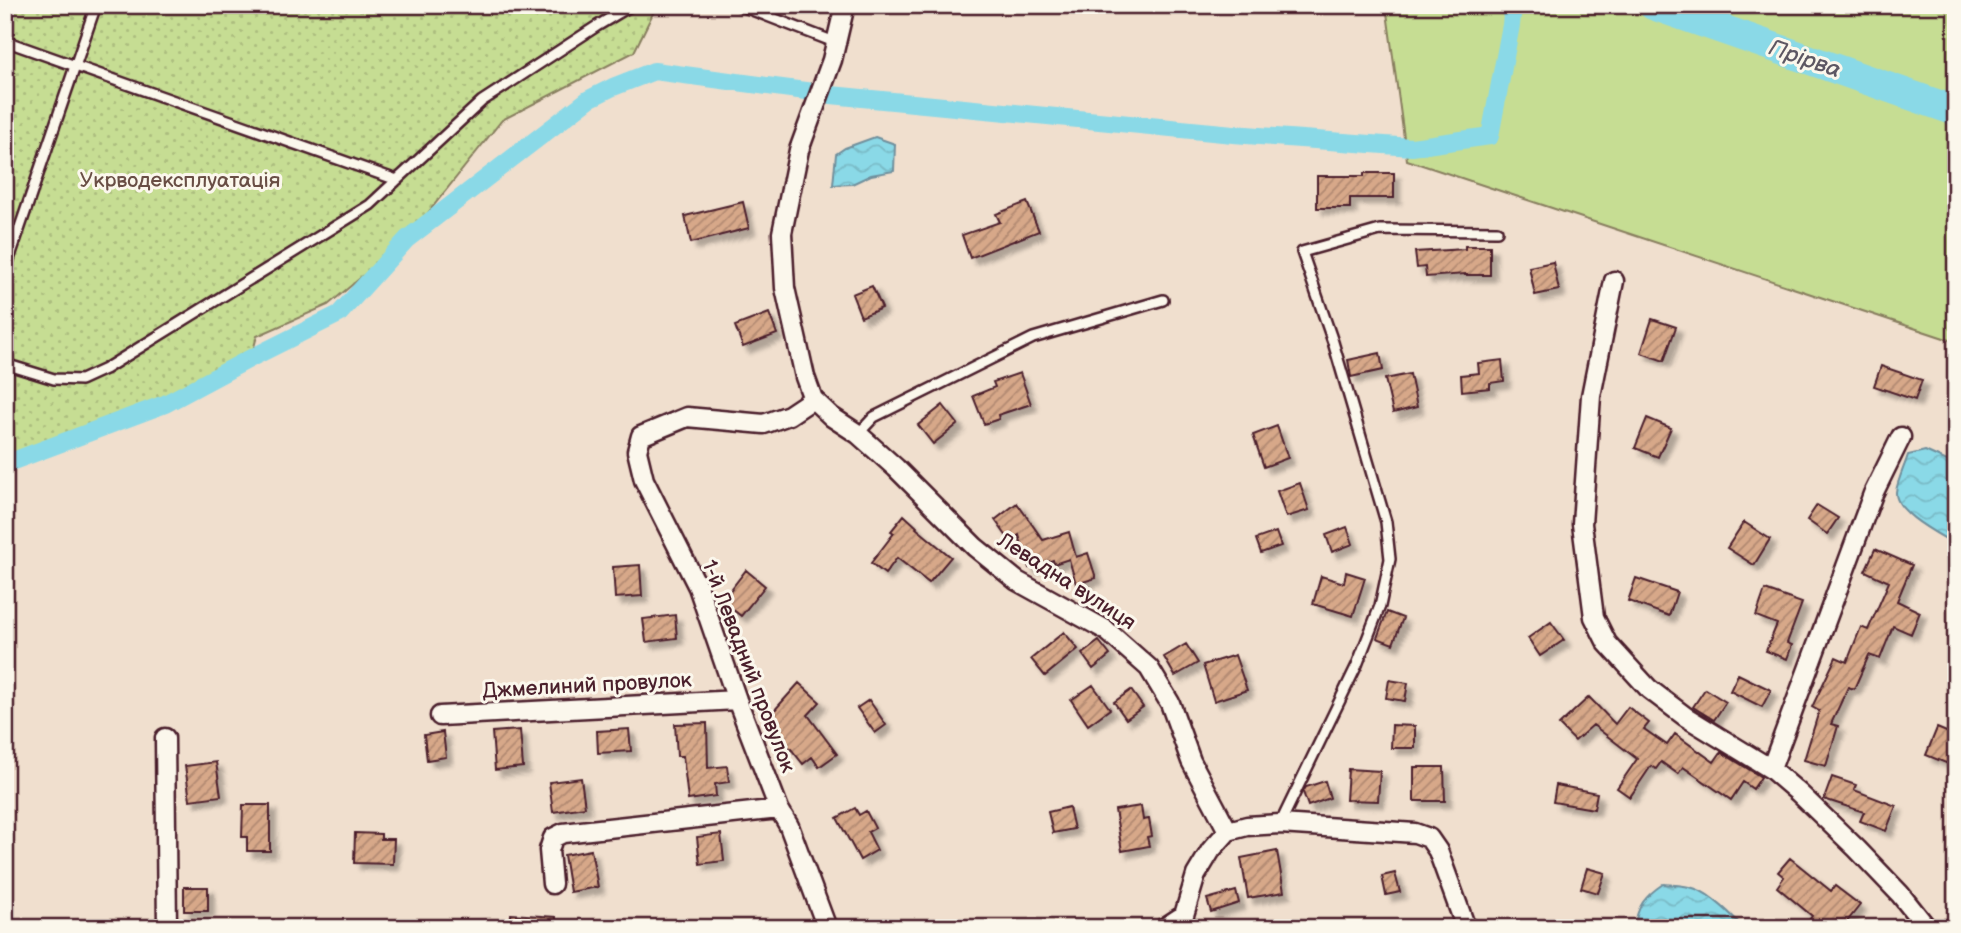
<svg xmlns="http://www.w3.org/2000/svg" width="1961" height="933" font-family="'Balsamiq Sans',sans-serif">
<style>
.grass{fill:#c6dd93;stroke:#887e5f;stroke-width:2}
.park{fill:url(#park-dots);stroke:#887e5f;stroke-width:2}
.water{fill:url(#water-waves);stroke:#708f9c;stroke-width:2}
.lines{fill:none;stroke-linecap:round;stroke-linejoin:round}
.canal{stroke:#8ad9e7;stroke-width:18}
.river{stroke:#8ad9e7;stroke-width:30}
.building{fill:url(#building-hatch);stroke:#4a1f2b;stroke-width:2;filter:url(#shadow)}
.lane-casing{stroke:#4a1f2b;stroke-width:14}
.street-casing{stroke:#4a1f2b;stroke-width:23}
.lane{stroke:#fbf7ec;stroke-width:9}
.street{stroke:#fbf7ec;stroke-width:18}
.labels{text-anchor:middle;stroke-width:6;stroke-linejoin:round;paint-order:stroke}
.park-label{font-size:21px;fill:#694e45;stroke:#fbf7ec}
.street-label{font-size:21px;fill:#4a1f2b;stroke:#fbf7ec}
.water-label{font-size:23px;font-style:italic;fill:#5d5763;stroke:#fbf7ec}
</style>
<defs>
<pattern id="park-dots" width="8" height="8" patternUnits="userSpaceOnUse" patternTransform="scale(1.75)"><rect width="8" height="8" fill="#c6dd93"/><path d="M2 2h.1M6 6h.1" fill="none" stroke="#acbd7f" stroke-width="1.8" stroke-linecap="round"/></pattern>
<pattern id="water-waves" width="16" height="10" patternUnits="userSpaceOnUse" patternTransform="scale(1.75)"><rect width="16" height="10" fill="#8ad9e7"/><path d="M0 5q4-4 8 0t8 0" fill="none" stroke="#79bac6"/></pattern>
<pattern id="building-hatch" width="6" height="6" patternUnits="userSpaceOnUse" patternTransform="scale(1.75)"><rect width="6" height="6" fill="#d7a889"/><path d="M-1 1l2-2M0 6l6-6M5 7l2-2" fill="none" stroke="#b08870"/></pattern>
<filter id="shadow"><feDropShadow dx="6" dy="6" stdDeviation="2" flood-color="#0004"/></filter>
</defs>
<rect width="100%" height="100%" fill="#f0dfce"/>
<filter id="ink" filterUnits="userSpaceOnUse"><feTurbulence type="fractalNoise" baseFrequency=".0143" numOctaves="2"/><feDisplacementMap in="SourceGraphic" scale="14" xChannelSelector="R" yChannelSelector="G"/><feConvolveMatrix kernelMatrix="1 2 1 2 8 2 1 2 1" color-interpolation-filters="sRGB"/></filter>
<g filter="url(#ink)">
<path class="grass" d="M1386,5H1956V342L1407,160Z"/>
<path class="park" d="M5,5H657L634,52L502,120L407,239L328,305L257,336L251,358L165,404L74,437L5,459Z"/>
<path class="water" d="M875,137L895,144L894,171L871,175L852,184L833,185L836,154L845,148Z
M1925,451L1956,465V545C1940,535 1895,513 1896,492C1897,482 1905,465 1908,455Z
M1663,884C1674,885 1686,885 1696,889C1709,893 1735,917 1743,928H1634C1638,905 1644,897 1663,884Z"/>
<g class="lines">
<path class="canal" d="M831,95L1233,134L1412,147L1490,136L1511,25L1513,5
M5,464L165,404L251,358L339,314L407,239L589,99L613,87L654,71L813,92"/>
<path class="river" d="M1653,5L1956,111"/>
</g>
<path class="building" d="M1364,173H1394V198H1350V208H1317V176H1364Z
M743,202L749,228L691,243L685,216Z
M1027,202L1039,231L970,258L962,235L1000,222L996,214Z
M1465,246H1490V275H1465V274L1426,277L1425,267L1417,268L1415,252L1465,249Z
M1553,262L1559,290L1535,295L1529,267Z
M872,286L882,308L861,317L852,294Z
M769,313L777,334L743,347L735,326Z
M1652,319L1676,327L1664,361L1641,353Z
M1380,353L1383,370L1351,377L1348,360Z
M1502,360L1504,381L1490,383V388L1462,391L1461,375L1479,373L1478,363Z
M1881,366L1922,380L1915,400L1874,386Z
M1020,373L1031,404L998,415L999,419L984,424L973,396L995,387L993,382Z
M1410,374L1417,407L1393,413L1385,379Z
M943,405L958,424L933,444L918,425Z
M1647,418L1671,428L1658,457L1635,448Z
M1277,426L1288,458L1264,467L1253,435Z
M1300,483L1309,510L1286,517L1277,491Z
M1017,503L1043,540L1069,532L1076,557L1088,553L1096,578L1076,584L1069,559L1054,564L1053,560L1029,568L1019,535L1010,541L995,520Z
M1817,505L1838,518L1827,534L1807,520Z
M904,515L917,527L916,528L951,557L929,583L897,558L885,574L871,563L894,533L891,531Z
M1744,522L1770,539L1754,565L1727,548Z
M1347,527L1353,544L1332,552L1326,535Z
M1276,532L1281,546L1261,553L1256,539Z
M1875,549L1912,565L1897,601L1920,612L1911,634L1893,626L1880,659L1869,655L1854,689L1848,687L1831,724L1838,726L1826,766L1804,760L1819,711L1812,707L1836,657L1847,662L1861,627L1868,630L1889,582L1865,571Z
M640,565L642,596L615,598L613,567Z
M746,570L765,586L741,616L722,601Z
M1346,572L1365,578L1353,616L1313,604L1321,576L1344,583Z
M1636,578L1677,592L1669,616L1628,601Z
M1765,590L1802,603L1787,643L1792,645L1787,659L1766,651L1777,624L1756,616Z
M1387,612L1403,618L1393,644L1377,638Z
M675,615L677,638L646,642L643,619Z
M1551,622L1564,640L1540,656L1528,638Z
M1064,632L1078,649L1045,676L1031,659Z
M1099,641L1110,655L1093,669L1082,654Z
M1186,644L1198,663L1175,676L1164,657Z
M1235,655L1247,690L1214,701L1203,665Z
M1738,674L1771,690L1762,707L1730,691Z
M1389,680L1408,683L1405,701L1386,698Z
M799,683L820,702L808,715L837,754L819,767L812,757L803,764L791,749L763,723Z
M1093,685L1110,709L1088,725L1071,700Z
M1705,689L1726,702L1714,720L1693,707Z
M1131,690L1143,707L1126,719L1114,702Z
M1589,697L1615,724L1628,707L1649,723L1644,729L1667,745L1675,734L1714,762L1721,752L1761,777L1753,789L1743,782L1731,800L1683,767L1678,774L1661,762L1656,769L1651,766L1630,797L1617,788L1637,759L1593,725L1575,741L1559,725Z
M869,700L886,725L875,733L857,708Z
M707,723L708,768L727,766L729,782L715,784L716,796L688,800L683,756H677L675,724Z
M1392,725L1415,726V748H1391Z
M1937,728L1956,736V767L1926,755Z
M629,729L631,751L598,753L597,731Z
M520,730L523,767L495,770L492,732Z
M443,732L446,757L427,760L424,735Z
M216,762L221,796L190,800L185,766Z
M1414,767H1444L1445,801H1414Z
M1348,769L1380,771L1378,801L1346,800Z
M1832,777L1856,785L1854,790L1896,806L1886,831L1860,821L1864,812L1824,799Z
M581,778L585,807L553,812L549,782Z
M1325,781L1330,798L1308,806L1303,792L1306,787Z
M1556,785L1597,793L1594,809L1553,802Z
M243,805H270V851H247V837H242Z
M1141,806L1143,820L1149,819L1152,836L1147,837L1149,846L1122,851L1115,810Z
M1069,807L1074,829L1053,833L1048,812Z
M855,808L859,815L866,811L875,828L868,832L877,850L860,860L837,818Z
M355,833L381,834V839H394L393,864L354,863Z
M721,834L724,861L700,864L697,837Z
M591,850L598,887L570,892L564,855Z
M1277,851L1284,892L1248,898L1241,858Z
M1790,858L1831,891L1835,886L1860,905L1842,928H1803L1812,916L1777,887L1784,877L1778,872Z
M1587,868L1605,873L1598,893L1581,888Z
M1395,873L1400,892L1386,895L1382,876Z
M184,887H208V911H184Z
M1236,891L1239,903L1211,912L1207,899Z
M511,914L556,917V928H510Z"/>
<g class="lines">
<g class="lane-casing">
<path id="lane" d="M739,5L837,43
M5,41L397,180
M5,271L96,5
M5,364L54,379L81,380L105,369L370,205L482,101L597,26L632,5
M858,434L874,417L1033,338L1163,300
M1280,824L1357,665L1380,606L1390,559L1386,522L1333,342L1302,252L1380,230L1497,231"/>
</g>
<g class="street-casing">
<path id="street" d="M845,5L832,60L799,150L782,233L785,288L805,377L813,399L832,417L858,434L896,468L975,547L1017,581L1106,630L1149,668L1170,703L1191,761L1228,831L1247,826L1280,824L1415,833L1429,838L1438,851L1466,928
M1614,281L1591,396L1582,524L1594,617L1607,643L1649,689L1686,717L1771,769L1799,793L1857,849L1900,894L1927,928
M813,399L789,415L764,424L687,417L641,436L637,451L644,480L698,587L737,700L779,809L789,826L827,928
M440,716L737,700
M165,738L167,928
M1771,769L1873,494L1901,437
M552,884L549,850L553,838L563,833L779,809
M1184,915L1196,875L1211,850L1228,831
M1164,928L1184,915"/>
</g>
<use href="#lane" class="lane"/>
<use href="#street" class="street"/>
</g>
</g>
<g class="labels">
<g class="park-label">
<text x="180" y="187">Укрводексплуатація</text>
</g>
<g class="street-label">
<text transform="translate(1067 581) rotate(33)" y="7">Левадна вулиця</text>
<text transform="translate(749 666) rotate(69)" y="7">1-й Левадний провулок</text>
<text transform="translate(587 685) rotate(-3)" y="7">Джмелиний провулок</text>
</g>
<g class="water-label">
<text transform="translate(1805 58) rotate(19)" y="8">Прірва</text>
</g>
</g>
<rect width="1961" height="933" fill="none" stroke="#fbf7ec" stroke-width="28"/>
<rect x="14" y="14" width="1933" height="905" fill="none" stroke="#4a1f2b" stroke-width="2.5" filter="url(#ink)"/>
</svg>
